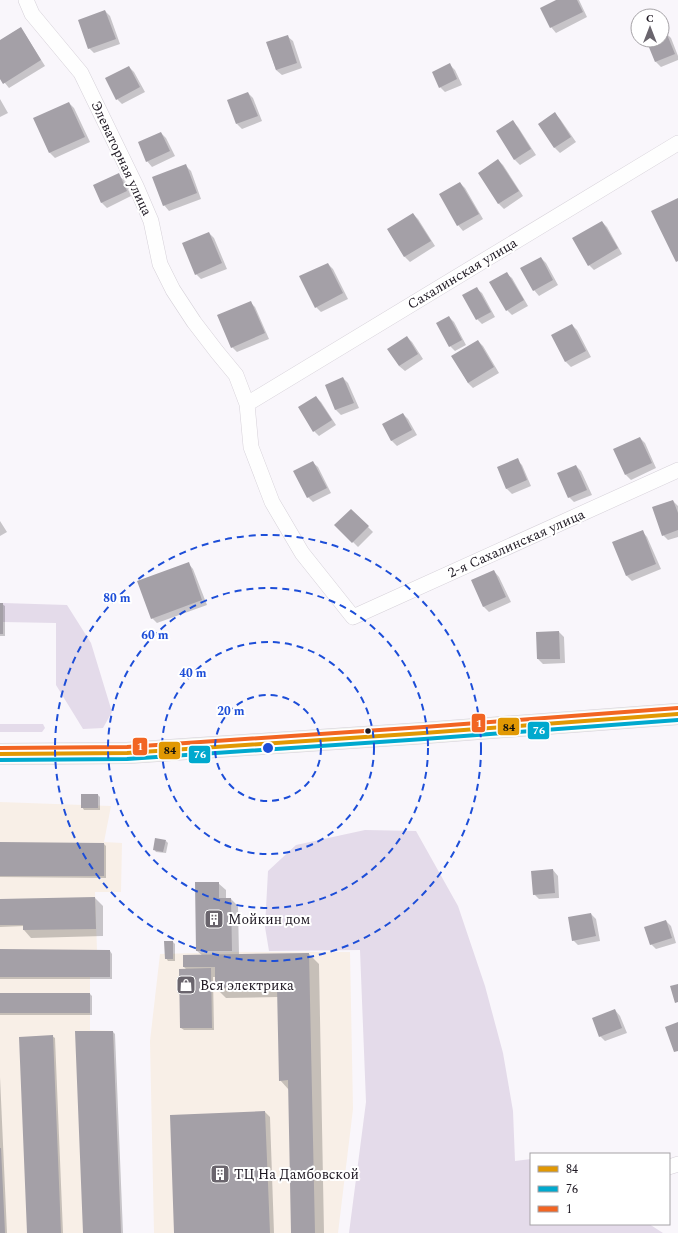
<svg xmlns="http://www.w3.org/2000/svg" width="678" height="1233" font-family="Spectral,serif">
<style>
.commercial{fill:#f8efe7}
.green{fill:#e4dbea}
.shadow{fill:#0003}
.building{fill:#a4a0a7}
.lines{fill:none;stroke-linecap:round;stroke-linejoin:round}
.minor-casing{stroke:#d6d1d9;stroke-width:16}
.secondary-casing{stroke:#d6d1d9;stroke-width:22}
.minor{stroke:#fefefe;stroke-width:15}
.secondary{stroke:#f2f3f0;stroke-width:21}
.bus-1-casing{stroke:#fff;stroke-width:7}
.bus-2-casing{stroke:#fff;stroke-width:7}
.bus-3-casing{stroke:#fff;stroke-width:7}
.bus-1{stroke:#e19803;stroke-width:4}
.bus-2{stroke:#00a9ce;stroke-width:4}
.bus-3{stroke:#f26522;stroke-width:4}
.ring{fill:none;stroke:#1d4ed8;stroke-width:2;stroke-dasharray:7 5}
.bus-dot{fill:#1d1721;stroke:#fff;stroke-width:1.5}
.labels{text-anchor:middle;stroke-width:4;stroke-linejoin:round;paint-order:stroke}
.street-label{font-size:14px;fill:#1d1721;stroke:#fff}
.poi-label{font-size:14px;fill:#1d1721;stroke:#fff;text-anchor:start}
.centre{fill:#1d4ed8;stroke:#fff;stroke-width:2}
.ring-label{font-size:12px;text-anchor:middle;font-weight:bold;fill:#1d4ed8;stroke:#fff;stroke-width:4;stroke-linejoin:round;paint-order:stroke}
.line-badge{stroke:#fff;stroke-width:1.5}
.badge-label{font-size:11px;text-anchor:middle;font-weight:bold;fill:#fff}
.pale-badge-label{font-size:11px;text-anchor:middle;font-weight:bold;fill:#111}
</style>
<rect width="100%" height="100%" fill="#f9f6fb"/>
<path class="commercial" d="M0,802L111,806L104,842L122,843L121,892H95L97,950H110V977H90V1030L113,1031L121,1233H0Z
M232,952H350L353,1109L338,1233H154L150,1041L160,954Z"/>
<path class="green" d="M3,603L67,605L91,643L112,712L103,728L83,729L56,685V623L3,622Z
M0,724H43L45,728L42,732H0Z
M365,830L416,831L458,906L485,986L503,1053L513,1111L515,1161L531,1159V1224H649L663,1233H349L366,1102L360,950L269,951L265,927L268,871L296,845Z"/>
<path class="shadow" d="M558,0H579L587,17L556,33L551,27Z
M105,11L110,16L120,44L94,53L89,48Z
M20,28L25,34L45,66L9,88L0,77V41Z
M666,33L671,38L678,56V60L661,67L656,62L662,40V35Z
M287,36L293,41L302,68L282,75L276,70L267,43Z
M450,65L455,70L462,85L445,92L440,87Z
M129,67L134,72L145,92L122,104L117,99Z
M248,93L253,98L262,121L242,129L237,124Z
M0,99L8,113L0,117Z
M69,103L74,108L90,142L55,158L50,153L35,118Z
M555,114L560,119L576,142L560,153L555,148L539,124Z
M513,122L518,127L536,155L520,165L515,160L497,131Z
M161,133L166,138L175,156L152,167L147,161L139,143Z
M498,160L503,165L523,196L504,209L499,204L479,173Z
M186,166L191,171L201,199L169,211L164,205Z
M118,175L124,180L131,196L107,208L102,203L94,186Z
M460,183L465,188L483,219L463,231L458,225Z
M413,214L418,219L435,246L410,262L405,257L388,230Z
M602,222L607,227L622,254L594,270L589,265Z
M209,233L214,238L227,269L201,279L196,274Z
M541,258L546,263L558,285L539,296L534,290Z
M328,264L333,269L348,299L321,312L316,307Z
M506,273L512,278L528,306L512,315L507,310Z
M476,288L482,293L495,317L482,324L477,319Z
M250,302L255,307L269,339L237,352L232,347Z
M449,317L454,322L466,345L455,351L450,346Z
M572,325L577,330L591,357L571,367L566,362Z
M407,337L412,342L423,359L405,371L399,366Z
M478,341L483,346L499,373L473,388L468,383L453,356Z
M343,378L348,383L359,408L341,415L336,410L326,385Z
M316,397L321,402L336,425L319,436L314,431Z
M403,414L408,419L417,435L397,446L391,440Z
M640,438L645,443L656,468L631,480L626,475Z
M517,460L522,465L531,486L512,494L506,488Z
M312,462L318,467L331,493L313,502L308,497Z
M576,466L581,471L592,495L574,502L569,497Z
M673,501L678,506V537L668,540L663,535Z
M351,510L373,532L358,547L336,525Z
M0,521L7,532L0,536Z
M642,531L647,537L661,569L632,581L627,576L614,543Z
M188,563L193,569L207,605L157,623L152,618Z
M494,571L499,577L511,602L489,612L484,607L473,581Z
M0,604H2L5,606V636H0Z
M559,632L564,637L565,663L543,664L538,659L537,633Z
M98,795L100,797V810H84L82,807Z
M166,841L168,843L166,853L156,852L154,849Z
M0,843L104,844L106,846V878L0,877Z
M553,870L558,876L559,898L539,899L534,894Z
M218,883L226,890V899H231L238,906L239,955L309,954L319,964L324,1233H292L289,1090L280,1080L278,997L226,998L216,988V977H213L214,1030H184L181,1028L187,970L184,967L203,956L197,951Z
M95,898L103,906V936L31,938L24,930V926L0,927V900Z
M591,914L596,919L600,941L578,945L573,940Z
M666,921L671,926L676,943L656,949L651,944Z
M173,942L175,944V961H168L166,958Z
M0,950L110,951L112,954V979H0Z
M0,994H90L92,996V1015H0Z
M615,1010L620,1016L627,1033L605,1041L600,1036Z
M113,1032L115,1034L123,1233H84Z
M52,1036L55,1038L63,1233H28Z
M0,1077L7,1233H0Z
M265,1112L270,1117L274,1233H175Z"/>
<path class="building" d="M556,0H577L583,12L550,28L540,8Z
M105,10L116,39L88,49L78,20Z
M21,27L41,60L3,84L0,79V40Z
M666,32L675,54L655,62L646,40H662V33Z
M288,35L297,63L276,70L266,42Z
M450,63L457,79L439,88L432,72Z
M129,66L140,87L116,100L105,78Z
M248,92L258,116L236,124L227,100Z
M69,102L85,137L49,153L33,118Z
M555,112L571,137L554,148L538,124Z
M513,120L531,149L514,160L496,131Z
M161,132L170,151L146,162L138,142Z
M498,159L519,191L498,204L478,173Z
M186,164L197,193L163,206L152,177Z
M119,173L127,191L101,203L93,185Z
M460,182L479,214L457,226L439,194Z
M678,198V261L676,262L651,211Z
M413,213L431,241L404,257L387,229Z
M602,221L618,248L588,266L572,238Z
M209,232L222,263L195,275L182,243Z
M541,257L553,280L533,291L520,268Z
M328,263L343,293L315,308L299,276Z
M507,272L524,300L506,311L489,282Z
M477,287L491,312L476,320L462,295Z
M251,301L265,333L231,348L217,315Z
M449,316L462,340L449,347L436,323Z
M572,324L586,351L565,362L551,335Z
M407,336L418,354L399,366L387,349Z
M478,340L494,367L468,383L451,356Z
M343,377L354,403L335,410L325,385Z
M316,396L332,420L313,432L298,407Z
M403,413L412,430L391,441L382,424Z
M640,437L652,463L625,475L613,449Z
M518,458L527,480L506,489L497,467Z
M313,461L327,488L307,498L293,471Z
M576,465L587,490L568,498L557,473Z
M673,500L678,513V530L662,536L652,507Z
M351,509L369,526L352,543L334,525Z
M643,530L656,564L626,576L612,542Z
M189,562L202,600L151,619L137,581Z
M494,570L506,597L483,607L471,580Z
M0,603H3V634H0Z
M559,631L560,659H537L536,632Z
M81,794H98V808H81Z
M155,838L166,840L163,852L153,850Z
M0,842L104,843V876H0Z
M553,869L555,893L533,895L531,871Z
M195,882H219V898H231L232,951H196Z
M95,897L96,929L23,930V925H0V899Z
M591,913L596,936L572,941L568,917Z
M666,920L672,938L650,945L644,927Z
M164,941H173V959H165Z
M0,949L110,950V977H0Z
M309,953L315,1233H291L288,1080L279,1081L277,987L215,988V967H183V955Z
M211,968L212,1028H180L179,969Z
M678,984V1002L675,1003L670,986Z
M0,993H90V1013H0Z
M615,1009L622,1028L599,1037L592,1018Z
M678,1022V1051L674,1052L665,1027Z
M75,1031H113L121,1233H83Z
M53,1035L61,1233H27L19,1037Z
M265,1111L270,1233H174L170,1115Z
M0,1148H1L5,1233H0Z"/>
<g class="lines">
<g class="minor-casing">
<path id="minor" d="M26,0L32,14L81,73L136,186L151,221L160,264L173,290L194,322L217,352L236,375L247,404L251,447L272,502L302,553L353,617L678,470
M247,404L678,143
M669,1167L678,1164"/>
</g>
<g class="secondary-casing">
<path id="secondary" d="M0,754L127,753L424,733L678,714"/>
</g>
<use href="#minor" class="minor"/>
<use href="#secondary" class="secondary"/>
<g class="bus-1-casing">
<path id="bus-1" d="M0,754L127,753L424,733L678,714"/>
</g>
<g class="bus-2-casing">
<path id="bus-2" d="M0,760L127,759L424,739L678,720"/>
</g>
<g class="bus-3-casing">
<path id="bus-3" d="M0,748L127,747L424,727L678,708"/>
</g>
<use href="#bus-1" class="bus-1"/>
<use href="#bus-2" class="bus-2"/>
<use href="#bus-3" class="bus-3"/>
</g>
<g class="ring">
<circle cx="268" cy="748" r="53"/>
<circle cx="268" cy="748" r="106"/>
<circle cx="268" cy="748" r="160"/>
<circle cx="268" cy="748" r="213"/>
</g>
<defs>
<g id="building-square" transform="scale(1)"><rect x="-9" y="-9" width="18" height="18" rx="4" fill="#6a656d" stroke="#fff"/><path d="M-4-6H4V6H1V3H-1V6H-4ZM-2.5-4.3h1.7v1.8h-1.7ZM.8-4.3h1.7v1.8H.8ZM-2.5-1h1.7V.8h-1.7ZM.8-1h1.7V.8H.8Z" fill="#fff"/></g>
<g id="shop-square" transform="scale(1)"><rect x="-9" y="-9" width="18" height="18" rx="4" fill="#6a656d" stroke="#fff"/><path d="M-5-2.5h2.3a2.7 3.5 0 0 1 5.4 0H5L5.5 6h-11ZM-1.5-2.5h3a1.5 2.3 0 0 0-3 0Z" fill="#fff"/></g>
</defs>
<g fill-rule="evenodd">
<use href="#building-square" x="214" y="919"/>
<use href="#shop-square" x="186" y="985"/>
<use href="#building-square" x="220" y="1174"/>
</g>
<circle class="bus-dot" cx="368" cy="731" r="3.5"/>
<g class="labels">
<g class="street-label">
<text transform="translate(122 158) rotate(65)" y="5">Элеваторная улица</text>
<text transform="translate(462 273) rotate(-31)" y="5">Сахалинская улица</text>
<text transform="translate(516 543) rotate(-24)" y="5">2-я Сахалинская улица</text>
</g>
<g class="poi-label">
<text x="228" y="924">Мойкин дом</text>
<text x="200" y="990">Вся электрика</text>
<text x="234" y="1179">ТЦ На Дамбовской</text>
</g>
</g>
<circle cx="268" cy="748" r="6" class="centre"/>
<g class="ring-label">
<text x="117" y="602">80 m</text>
<text x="155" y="639">60 m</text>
<text x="193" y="677">40 m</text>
<text x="231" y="715">20 m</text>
</g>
<g class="line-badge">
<rect x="471" y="713" width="15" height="20" rx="4" fill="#f26522"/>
<rect x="497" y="717" width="23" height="19" rx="4" fill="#e19803"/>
<rect x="527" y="721" width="23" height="19" rx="4" fill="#00a9ce"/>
<rect x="132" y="737" width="16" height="19" rx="4" fill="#f26522"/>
<rect x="158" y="741" width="23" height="19" rx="4" fill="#e19803"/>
<rect x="188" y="745" width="23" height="19" rx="4" fill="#00a9ce"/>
</g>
<g class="badge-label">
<text x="479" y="727">1</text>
<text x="539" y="734">76</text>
<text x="140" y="750">1</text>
<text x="200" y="758">76</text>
</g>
<g class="pale-badge-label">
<text x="509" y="731">84</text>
<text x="170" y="754">84</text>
</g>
<rect x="530" y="1153" width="140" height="72" fill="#ffffff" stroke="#a5a2a6"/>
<rect x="538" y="1166" width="20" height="6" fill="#e19803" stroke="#a5a2a6"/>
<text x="566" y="1173" font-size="12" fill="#1d1721">84</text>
<rect x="538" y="1186" width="20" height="6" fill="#00a9ce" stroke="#a5a2a6"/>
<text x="566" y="1193" font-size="12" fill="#1d1721">76</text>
<rect x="538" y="1206" width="20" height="6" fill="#f26522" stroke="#a5a2a6"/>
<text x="566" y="1213" font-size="12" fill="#1d1721">1</text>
<g transform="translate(650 28)"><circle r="19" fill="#ffffff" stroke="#a5a2a6"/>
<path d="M0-3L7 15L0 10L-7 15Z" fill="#6a656d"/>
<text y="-6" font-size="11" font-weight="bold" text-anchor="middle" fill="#1d1721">С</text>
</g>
</svg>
